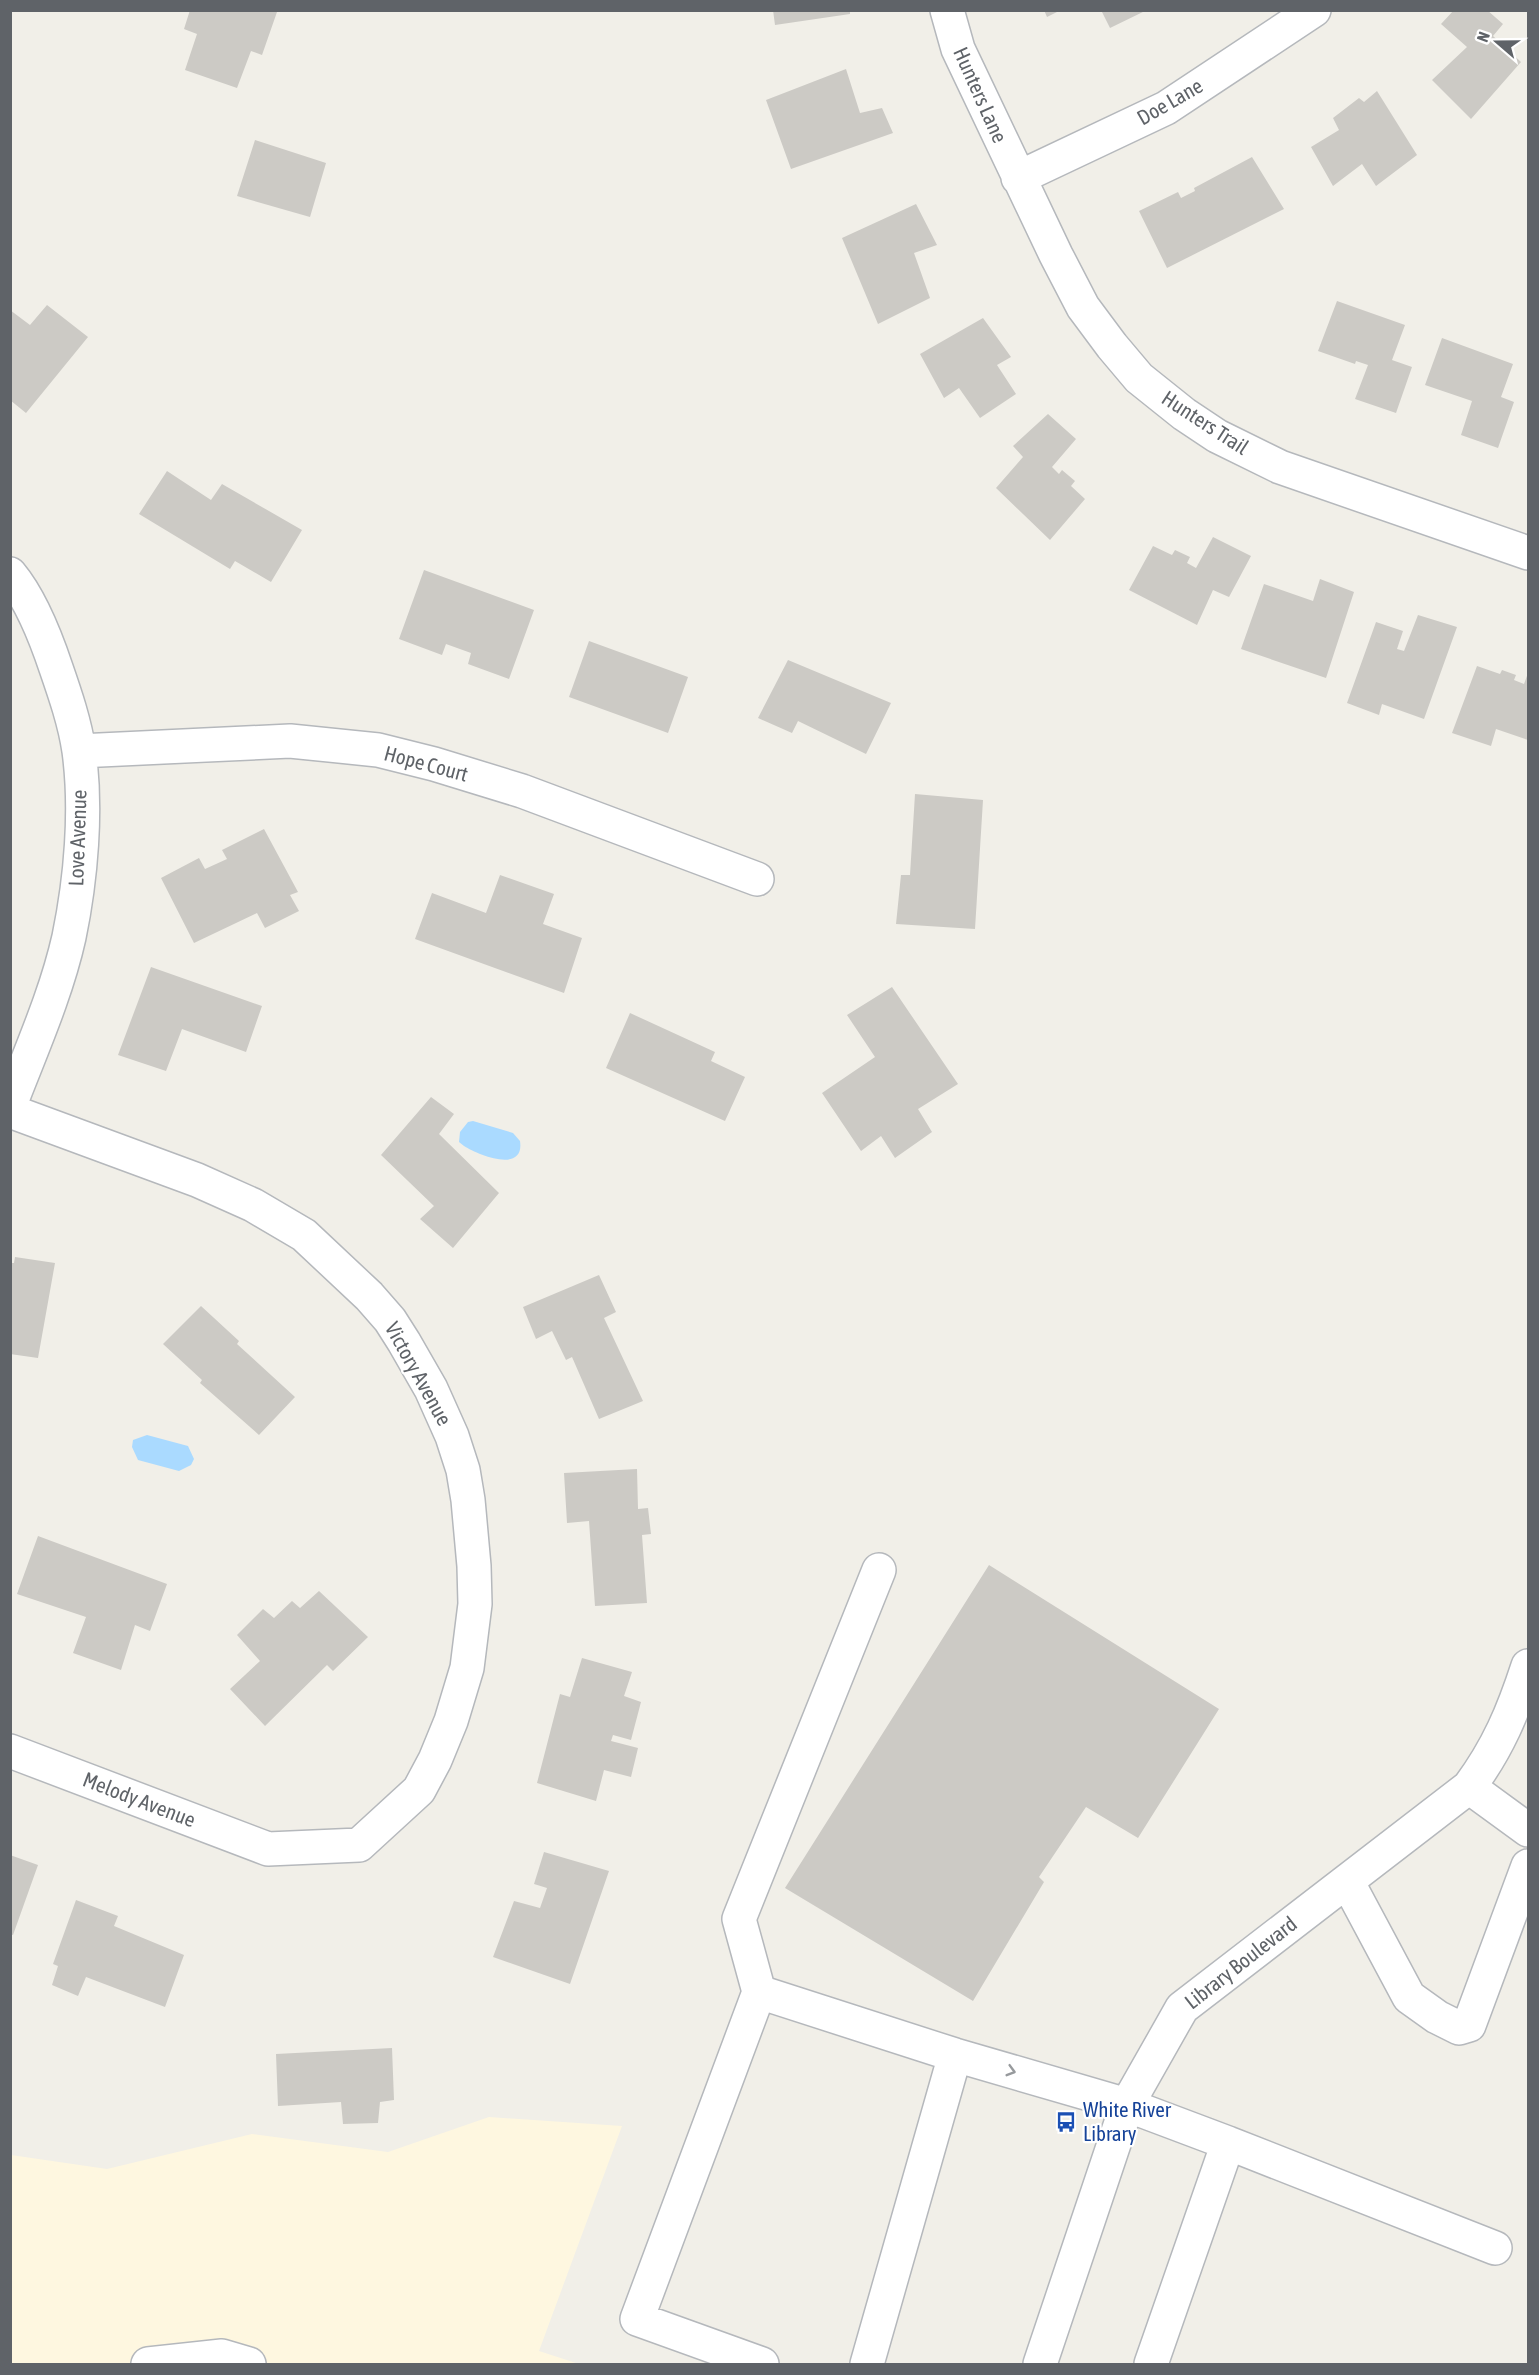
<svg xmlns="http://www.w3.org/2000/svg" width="1539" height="2375" font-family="'Asap Condensed',sans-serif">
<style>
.commercial{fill:#fef7e0}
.water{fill:#aadaff}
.building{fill:#cccac5}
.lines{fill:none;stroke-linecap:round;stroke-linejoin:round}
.minor-casing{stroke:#b5b8bc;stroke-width:36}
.minor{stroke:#fff;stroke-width:33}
.oneway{stroke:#979a9d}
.labels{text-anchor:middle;stroke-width:4.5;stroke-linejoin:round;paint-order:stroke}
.street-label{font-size:21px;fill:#5f6368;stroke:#fff}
.transit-label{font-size:21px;fill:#164399;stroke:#fff;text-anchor:start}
</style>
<rect width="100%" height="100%" fill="#f1efe8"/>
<path class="commercial" d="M489,2117L622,2126L539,2351L579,2364H11V2155L107,2169L252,2134L388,2152Z"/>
<path class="water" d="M473,1121L513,1133L520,1141C525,1174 478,1155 464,1146L459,1142L460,1132L468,1122Z
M147,1435L188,1446L194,1459L191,1465L179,1471L138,1460L132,1447L133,1440Z"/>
<path class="building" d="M190,10L277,12L262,55L251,51L237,88L185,70L197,34L184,29Z
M773,10H850V14L775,25Z
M1044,10H1061L1047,17Z
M1101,10H1147L1110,28Z
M1454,10H1487L1503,24L1493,36L1521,62L1471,119L1432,80L1467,47L1441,24Z
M846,69L860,113L882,108L893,133L791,169L766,100Z
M1377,91L1417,155L1376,186L1362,164L1333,186L1311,147L1339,130L1333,118L1359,98L1364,102Z
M255,140L326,163L310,217L237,196Z
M1252,157L1284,209L1167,268L1139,211L1178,192L1181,198L1195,191L1194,188Z
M916,204L937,245L914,253L930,298L878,324L842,238Z
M1337,301L1405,325L1392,360L1412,367L1396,413L1355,399L1368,365L1356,361L1355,364L1318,351Z
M47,305L88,337L26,413L10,400V310L30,325Z
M983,318L1011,357L997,365L1016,394L980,418L959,388L944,398L920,354Z
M1442,338L1513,364L1501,397L1514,402L1498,448L1461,435L1472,401L1425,385Z
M1048,414L1076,439L1052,467L1059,474L1062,470L1075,481L1071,486L1085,499L1050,540L996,488L1023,457L1013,446Z
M167,471L211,500L222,484L302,530L271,582L235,561L230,569L139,514Z
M1213,537L1251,556L1229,597L1213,590L1197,625L1129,590L1153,546L1172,555L1175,550L1190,557L1187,563L1196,568Z
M424,570L534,610L509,679L468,664L471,653L446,644L442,655L399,639Z
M1320,579L1354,592L1326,678L1241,649L1264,584L1313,601Z
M1418,615L1457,627L1424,719L1382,704L1379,715L1347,703L1376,622L1403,631L1397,649L1404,651Z
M589,641L688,677L668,733L569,697Z
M788,660L891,703L866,754L798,721L792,733L758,718Z
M1477,666L1500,674L1502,670L1516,675L1514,680L1524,684L1528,673V740L1496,729L1491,746L1452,733Z
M915,794L983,800L975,929L896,924L901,875H910Z
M264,829L298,892L290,895L299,911L265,928L257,913L194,943L161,878L199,858L205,869L227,859L222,850Z
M500,875L554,894L543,924L582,938L564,993L415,939L432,893L486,913Z
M151,967L262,1006L246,1052L182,1029L166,1071L118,1055Z
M892,987L958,1084L918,1109L932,1132L895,1158L881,1136L861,1151L822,1093L875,1057L847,1015Z
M630,1013L715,1052L711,1061L745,1077L725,1121L606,1068Z
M431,1097L454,1114L439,1134L499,1193L453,1248L420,1219L434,1206L381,1155Z
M15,1257L55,1263L38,1358L10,1354V1263H14Z
M599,1275L616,1312L604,1318L643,1401L599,1419L572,1357L566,1360L552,1331L536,1339L523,1307Z
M201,1306L239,1341L237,1344L295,1397L259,1435L200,1383L202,1380L163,1344Z
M637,1469L638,1509L648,1508L651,1534L642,1535L647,1603L595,1606L589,1521L567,1523L564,1473Z
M38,1536L167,1584L150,1631L135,1625L121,1670L73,1653L86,1617L17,1594Z
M989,1565L1219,1709L1138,1838L1086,1807L1039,1877L1044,1882L973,2001L785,1888Z
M319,1591L368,1637L333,1671L327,1665L265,1726L230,1689L260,1661L237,1635L263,1609L274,1618L292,1601L300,1608Z
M582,1658L632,1672L624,1696L641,1702L631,1740L613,1735L611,1741L638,1748L631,1777L604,1770L596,1801L537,1783L560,1694L570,1697Z
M544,1852L609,1871L570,1984L493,1957L514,1901L540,1908L547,1888L534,1884Z
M10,1855L38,1865L13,1935L10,1934Z
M76,1900L118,1916L114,1926L184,1955L165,2007L86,1977L78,1996L52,1985L58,1966L53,1964Z
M392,2048L394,2100L380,2102L378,2123L343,2124L341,2102L278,2106L276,2054Z"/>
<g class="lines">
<g class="minor-casing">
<path id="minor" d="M947,10L958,49L1056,255L1083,307L1112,346L1139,378L1184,414L1217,436L1280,467L1528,553
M1018,178L1166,108L1314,10
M10,574C30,598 46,638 56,668C65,694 75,723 79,751C87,810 81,879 69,937C56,995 31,1050 10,1105
M79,751L290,741L378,750L434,764L522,791L757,879
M10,1111L197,1180L253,1205L304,1235L369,1296L390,1320L404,1342L431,1389L452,1436L463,1470L468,1500L474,1566L475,1604L467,1668L451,1721L435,1760L419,1790L359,1845L268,1849L10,1751
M1469,1787L1528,1830
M1347,1881L1409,1997L1437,2017L1459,2028L1469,2025L1528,1866
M759,1992L739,1919L879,1570
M1228,2143L1495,2248
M148,2364L222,2356L249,2364
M762,2364L637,2319L759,1992L955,2055L1127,2105L1228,2143L1151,2364
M867,2364L955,2055
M1040,2364L1127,2105L1182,2008L1469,1787C1498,1748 1513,1712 1528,1666"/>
</g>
<use href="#minor" class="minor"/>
</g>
<defs><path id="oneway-chevron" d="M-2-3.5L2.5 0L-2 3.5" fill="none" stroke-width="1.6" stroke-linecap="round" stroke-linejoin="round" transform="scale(1.5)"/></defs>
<use class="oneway" href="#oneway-chevron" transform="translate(1011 2071) rotate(16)"/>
<defs>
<g id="bus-bare" transform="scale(1.62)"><path d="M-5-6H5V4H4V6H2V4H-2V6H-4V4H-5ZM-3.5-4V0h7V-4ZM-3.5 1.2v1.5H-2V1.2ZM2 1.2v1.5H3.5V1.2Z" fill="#1a4fb4" stroke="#fff" stroke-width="2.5" paint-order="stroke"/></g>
</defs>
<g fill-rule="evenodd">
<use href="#bus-bare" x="1066" y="2122"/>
</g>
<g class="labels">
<g class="street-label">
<text transform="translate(980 95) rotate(66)" y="7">Hunters Lane</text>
<text transform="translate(1170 102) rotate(-30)" y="7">Doe Lane</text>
<text transform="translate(1205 423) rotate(33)" y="7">Hunters Trail</text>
<text transform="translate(426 764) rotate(15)" y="7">Hope Court</text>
<text transform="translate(78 838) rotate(-88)" y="7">Love Avenue</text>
<text transform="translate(418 1374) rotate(61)" y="7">Victory Avenue</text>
<text transform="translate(139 1800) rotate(21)" y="7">Melody Avenue</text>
<text transform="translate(1241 1963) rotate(-38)" y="7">Library Boulevard</text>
</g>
<g class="transit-label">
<text x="1083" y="2117">White River<tspan x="1083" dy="24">Library</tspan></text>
</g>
</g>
<rect width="1539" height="2375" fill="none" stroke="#5f6368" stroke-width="24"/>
<g transform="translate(1497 42) rotate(290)" stroke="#ffffff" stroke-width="4.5" paint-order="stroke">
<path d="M0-4.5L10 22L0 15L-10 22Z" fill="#5f6368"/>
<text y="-9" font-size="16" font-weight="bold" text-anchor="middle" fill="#5f6368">N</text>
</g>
</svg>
